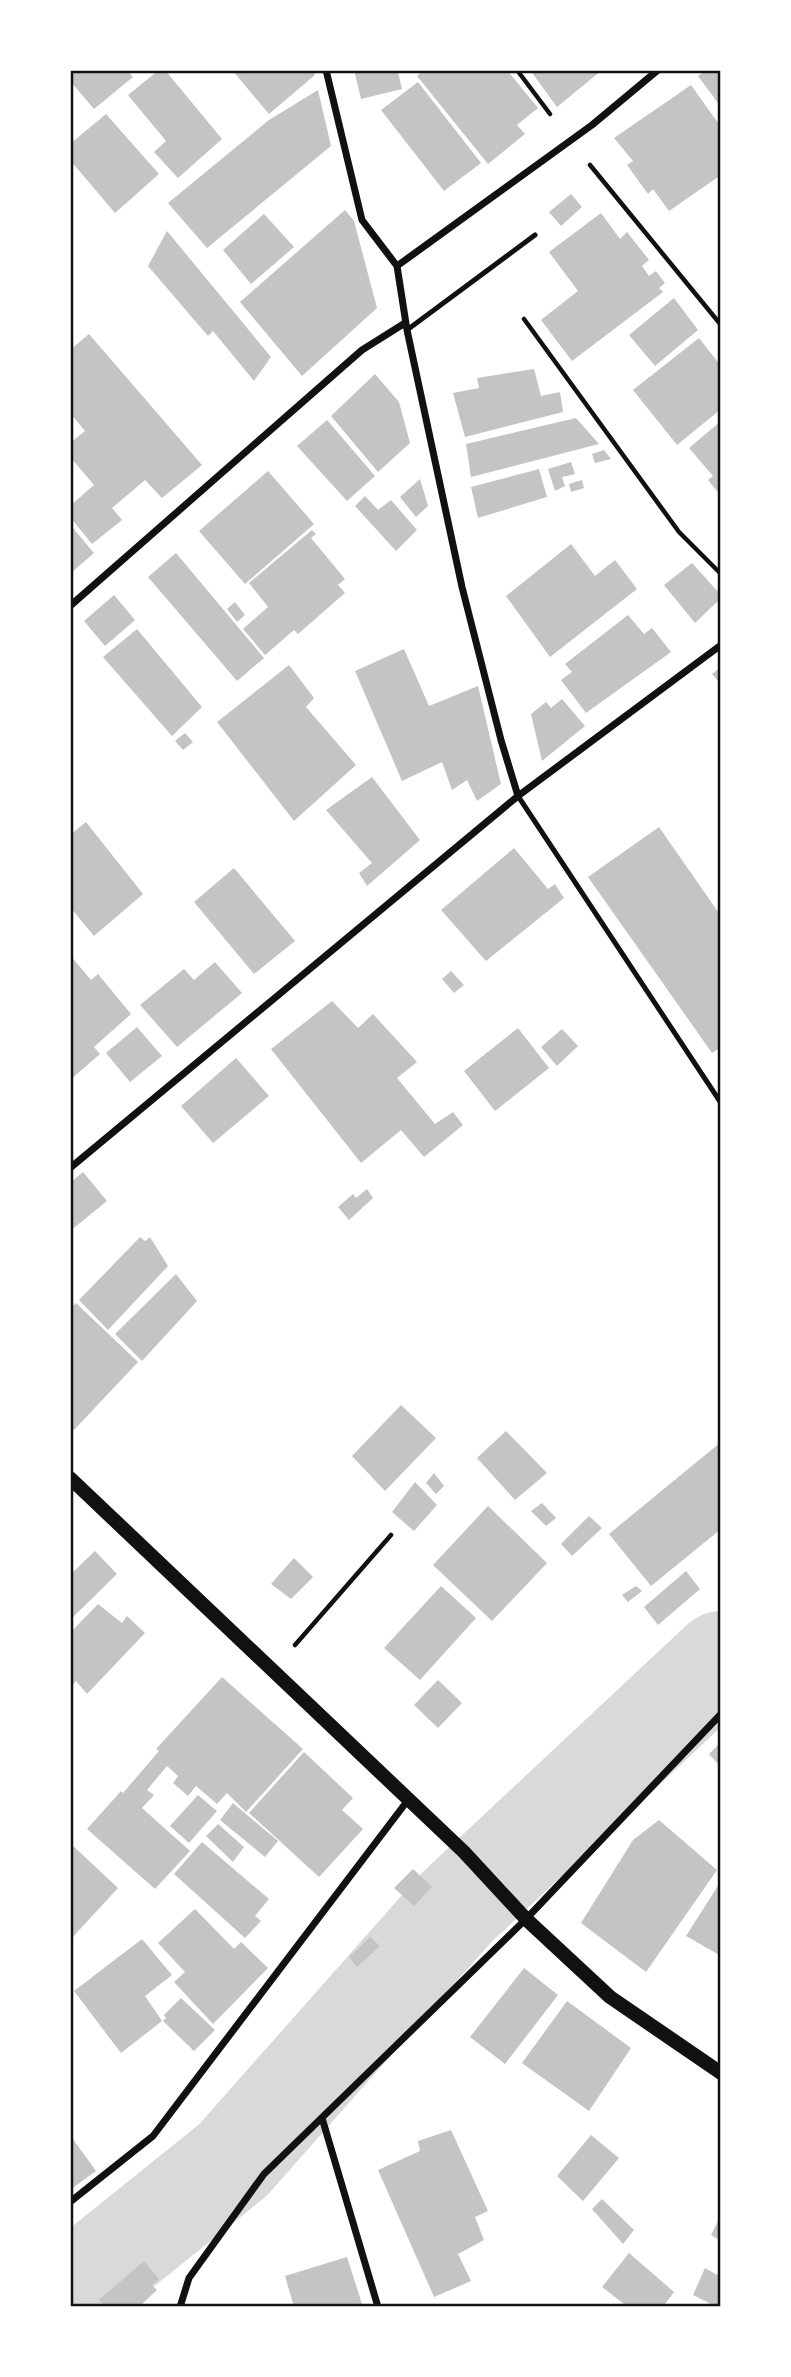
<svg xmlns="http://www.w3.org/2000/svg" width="791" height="2377" font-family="'Sofia Sans Condensed',sans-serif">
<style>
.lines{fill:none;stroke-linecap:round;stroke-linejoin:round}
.river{stroke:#d9d9d9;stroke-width:98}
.building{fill:#c4c4c4}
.path{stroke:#111;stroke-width:4.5}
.service{stroke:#111;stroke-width:5}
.minor{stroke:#111;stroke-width:7}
.secondary{stroke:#111;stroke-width:14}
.neatline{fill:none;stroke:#111;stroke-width:2.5}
</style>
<rect width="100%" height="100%" fill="#fff"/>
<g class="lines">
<path class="river" d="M70,2291L233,2160L456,1908L721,1660"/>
</g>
<path class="building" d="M73,70H127L133,77L94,109L70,81V72Z
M159,70H165L222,139L178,178L154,152L166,141L128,95Z
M232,70H313L315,75L269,114Z
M354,70H404L398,72L402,89L361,99Z
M423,70H507L538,108L517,125L525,134L488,164L417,76Z
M530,70H602L557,107Z
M706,70H721V107L698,76Z
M418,82L481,163L444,191L381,110Z
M691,85L721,127V175L669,211L653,189L648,194L627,165L633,161L614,138Z
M318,90L331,146L207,248L168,203L269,120Z
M106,114L159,174L115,213L70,160V144Z
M571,194L582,207L561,226L549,212Z
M345,210L354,221L377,308L302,376L240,302Z
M601,213L620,239L627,232L649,260L642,266L649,276L656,271L665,283L659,288L663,292L572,361L541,320L578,291L549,252Z
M264,214L294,247L251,284L223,250Z
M167,231L271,357L254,381L213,331L208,336L148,266Z
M674,298L698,330L655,366L629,335Z
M89,334L202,465L162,498L145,480L112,508L122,520L92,544L70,517V506L94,485L70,457V443L85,431L70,413V350Z
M699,338L721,366V409L677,445L633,390Z
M534,369L541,396L560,392L563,412L465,437L453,393L479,388L477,378Z
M375,374L399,402L410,443L378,472L331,416Z
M576,418L599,444L471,477L466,444Z
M327,420L375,476L347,501L297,446Z
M721,421V496L708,480L713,476L689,448Z
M604,450L611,459L595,463L592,454Z
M571,462L575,474L562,477L565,486L555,491L548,469Z
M539,469L547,497L478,518L471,487Z
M268,471L314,524L245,584L199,531Z
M420,479L428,506L416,517L400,497Z
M582,480L584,488L571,492L569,484Z
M365,496L378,510L391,500L417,530L396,551L355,506Z
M73,528L94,553L71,573L70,530Z
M312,530L316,534L311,538L345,579L338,585L345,593L298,634L294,630L265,655L243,629L268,607L249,583Z
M571,544L595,576L615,560L637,589L550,657L506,596Z
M176,553L264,658L237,681L148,577Z
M692,563L721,595V598L695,623L664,585Z
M114,595L135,620L105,646L84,621Z
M235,602L245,615L237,622L227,609Z
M628,615L644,634L652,628L671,652L586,713L561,680L572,672L565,664Z
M137,629L202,707L172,736L103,657Z
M404,649L429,706L478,686L501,784L477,801L467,780L452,790L442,762L402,781L355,671Z
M289,665L314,698L306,707L356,765L294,821L217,722Z
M721,667V684L712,674Z
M562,699L585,726L542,761L531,714L546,702L551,708Z
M185,733L193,742L183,750L175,741Z
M372,777L420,840L367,886L359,873L372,863L326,810Z
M86,822L143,894L94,936L70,907V835Z
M659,827L721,916V1047L712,1053L588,877Z
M514,848L548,889L555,884L564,898L486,961L441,910Z
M234,868L295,941L254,974L194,902Z
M70,955L91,980L98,974L131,1014L94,1047L100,1054L70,1080Z
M215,962L242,993L177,1047L140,1005L184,969L194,980Z
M451,971L464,985L454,993L442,979Z
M332,1001L358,1028L373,1014L417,1062L397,1078L435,1124L453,1112L463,1125L424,1157L401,1130L361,1163L271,1049Z
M137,1027L162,1056L130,1082L106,1053Z
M518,1028L549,1068L495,1111L464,1071Z
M562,1029L578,1046L557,1066L541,1047Z
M236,1058L269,1096L213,1143L181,1106Z
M83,1172L107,1201L70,1231V1183Z
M367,1189L373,1198L349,1220L338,1207L353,1194L356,1198Z
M140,1237L145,1241L150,1237L168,1266L108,1330L79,1300Z
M176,1274L197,1301L142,1361L115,1334Z
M76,1303L138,1362L74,1430L70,1426V1309Z
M401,1405L436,1438L385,1491L352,1456Z
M506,1431L547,1473L515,1500L477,1458Z
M721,1442V1529L651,1586L609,1534Z
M434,1473L444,1486L436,1494L426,1483Z
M415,1482L437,1505L414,1531L392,1512Z
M542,1503L556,1518L546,1526L531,1511Z
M488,1506L547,1563L492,1621L433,1565Z
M589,1516L602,1528L572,1556L561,1544Z
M95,1551L117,1574L70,1620V1575Z
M294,1558L313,1577L291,1599L271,1584Z
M686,1571L700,1589L658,1625L644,1607Z
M441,1586L476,1618L420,1680L384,1648Z
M636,1586L642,1591L628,1602L622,1595Z
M98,1604L122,1623L127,1616L145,1633L87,1694L76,1681L70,1688V1633Z
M222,1677L303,1749L246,1812L227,1793L217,1804L196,1786L188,1796L173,1783L178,1776L167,1766L147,1790L154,1795L142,1808L190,1851L155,1889L87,1829L121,1791L123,1793L159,1751L156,1749Z
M438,1680L462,1703L438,1728L414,1705Z
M721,1742V1767L709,1754Z
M304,1752L353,1798L342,1810L363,1829L319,1877L249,1813Z
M198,1795L217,1811L189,1843L170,1826Z
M233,1803L278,1841L265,1857L220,1820Z
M659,1820L717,1870L646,1972L581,1923L633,1840Z
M218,1824L244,1847L233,1862L206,1836Z
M202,1842L269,1899L255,1916L261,1921L245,1938L174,1874Z
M70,1843L118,1888L70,1940Z
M413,1869L432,1887L414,1906L394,1888Z
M721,1881V1956L686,1936Z
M195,1909L234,1949L241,1942L268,1968L213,2024L174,1982L185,1972L158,1943Z
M370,1937L380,1946L357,1967L349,1957Z
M142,1939L172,1975L145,1996L162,2021L121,2053L74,1991Z
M524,1968L558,1995L505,2064L470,2037Z
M181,1998L215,2030L194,2051L163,2021L166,2018L164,2015Z
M567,2001L631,2048L589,2111L522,2063Z
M451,2130L488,2211L475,2217L484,2240L458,2254L471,2281L434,2297L378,2170L420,2151L418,2141Z
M70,2135L96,2171L70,2190Z
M591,2135L619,2158L583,2201L557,2176Z
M602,2199L634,2230L623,2244L592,2209Z
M721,2215V2241L711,2235Z
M629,2253L674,2292L663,2307H628L602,2287Z
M347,2257L363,2307H294L285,2276Z
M144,2261L159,2279L152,2285L157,2290L141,2305L143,2307H105L99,2300Z
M705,2268L717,2275L721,2269V2307H717L693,2295Z"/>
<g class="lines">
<path class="path" d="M517,70L550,114
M590,165L721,325
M524,319L679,532L721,574
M295,1645L391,1535"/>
<path class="service" d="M407,330L535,235
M518,796L721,1103"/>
<path class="minor" d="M326,70L362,220L397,266L407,330L462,587L501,740L518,796
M397,266L592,125L658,70
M70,606L362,350L405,323
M70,1168L518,796L721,645
M322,2118L378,2307
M70,2202L153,2136L408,1800
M180,2307L189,2278L264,2174L526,1919L721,1714"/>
<path class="secondary" d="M70,1478L464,1852L526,1919L610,1997L721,2073"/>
</g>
<rect width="791" height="2377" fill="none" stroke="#ffffff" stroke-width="144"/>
<rect x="72" y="72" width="647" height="2233" class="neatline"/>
</svg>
